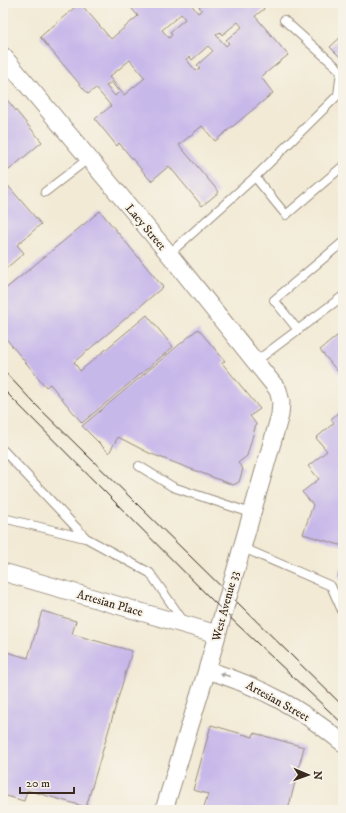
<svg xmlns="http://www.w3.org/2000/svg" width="346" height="813" font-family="'IM FELL DW Pica',serif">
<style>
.building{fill:#c7b8ea;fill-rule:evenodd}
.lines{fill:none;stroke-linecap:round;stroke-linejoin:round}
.lane-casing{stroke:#968a7a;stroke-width:10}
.street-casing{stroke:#968a7a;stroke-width:19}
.lane{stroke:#fff;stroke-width:8}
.street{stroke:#fff;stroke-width:17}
.tram{stroke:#3b2a1e;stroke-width:1}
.oneway{fill:#a79f9a}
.labels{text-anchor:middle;stroke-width:4;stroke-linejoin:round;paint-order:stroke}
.street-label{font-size:12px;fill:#3b2a1e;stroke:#f7f3e8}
</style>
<rect width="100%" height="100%" fill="#f7f3e8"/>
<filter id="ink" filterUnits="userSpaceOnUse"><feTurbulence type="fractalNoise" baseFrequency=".025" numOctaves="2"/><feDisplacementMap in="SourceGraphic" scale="8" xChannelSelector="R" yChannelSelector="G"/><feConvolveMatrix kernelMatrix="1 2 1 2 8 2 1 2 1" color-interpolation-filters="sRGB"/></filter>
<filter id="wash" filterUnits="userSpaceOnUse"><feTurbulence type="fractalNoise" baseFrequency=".012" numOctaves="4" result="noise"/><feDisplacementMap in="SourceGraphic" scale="16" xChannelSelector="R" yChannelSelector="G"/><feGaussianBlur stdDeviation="0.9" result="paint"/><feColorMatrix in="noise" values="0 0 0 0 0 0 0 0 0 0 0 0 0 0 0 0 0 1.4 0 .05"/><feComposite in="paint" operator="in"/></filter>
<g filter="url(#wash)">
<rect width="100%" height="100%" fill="#f2ead5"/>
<g id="blocks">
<path class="building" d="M80,3L111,39L138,16L127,3H190L198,13L202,10L199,7L204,3H260L264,9L255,16L288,55L261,77L273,93L215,141L202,126L179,145L219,192L202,206L169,166L151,181L119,143L117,146L95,119L111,106L96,88L88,94L40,37ZM181,14L185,19L170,32L172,35L169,38L162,30ZM238,22L242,27L226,40L229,43L226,46L216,35L220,32L222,35ZM208,46L213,51L197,65L200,68L196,71L186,59L190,57L192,60ZM130,60L145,78L124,95L109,77ZM111,82L119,92L115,96L106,86Z
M343,35V60L330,47Z
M3,95L42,142L3,175Z
M4,181L41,224L17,245L24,253L3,271Z
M100,211L163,287L74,362L80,371L147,315L173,347L82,423L50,384L46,387L3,335V291Z
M198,329L225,361L222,363L260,409L250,416L256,424L247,456L238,463L243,469L239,482L233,485L149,453L118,437L109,453L82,426Z
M343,331V378L320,350Z
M343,408V546L303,534L313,505L302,492L319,479L308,466L327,451L316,438L334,423L331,419Z
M340,568L343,569V579L338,578Z
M42,611L76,621L72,634L132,651L86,807L27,790L24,801L3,795V651L28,658Z
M211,725L253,737L254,733L304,747L288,810H203L208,794L193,790Z"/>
</g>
</g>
<g filter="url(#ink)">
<use href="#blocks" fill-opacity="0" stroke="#968a7a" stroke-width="1"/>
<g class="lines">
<g class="lane-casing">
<path id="lane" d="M255,177L286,215L343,166
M45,192L88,159
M169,254L255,177L338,95L341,71L284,20
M298,330L274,300L343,242
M255,362L343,296
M3,450L86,538L150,573L184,622
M139,466L173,487L251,513
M3,518L85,538
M241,547L331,586L343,613"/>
</g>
<g class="street-casing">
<path id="street" d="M3,56L169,254L278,390L281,402L280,415L207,670L164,810
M3,572L217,634
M207,670C261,687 299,707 343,743"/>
</g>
<use href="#lane" class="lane"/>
<use href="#street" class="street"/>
<path class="tram" d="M3,370L34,403L343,706
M3,389L223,611L343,724"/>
</g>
<defs><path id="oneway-solid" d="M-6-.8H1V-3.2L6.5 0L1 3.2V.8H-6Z"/></defs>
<use class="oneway" href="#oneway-solid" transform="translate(225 675) rotate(-162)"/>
</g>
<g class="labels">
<g class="street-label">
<text transform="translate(146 227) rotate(50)" y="4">Lacy Street</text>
<text transform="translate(110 603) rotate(16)" y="4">Artesian Place</text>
<text transform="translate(225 606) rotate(-75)" y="4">West Avenue 33</text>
<text transform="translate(278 701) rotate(29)" y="4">Artesian Street</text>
</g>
</g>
<rect width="346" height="813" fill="none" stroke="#f7f3e8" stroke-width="16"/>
<g transform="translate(308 775) rotate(92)" stroke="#f7f3e8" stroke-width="3" paint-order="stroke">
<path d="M0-3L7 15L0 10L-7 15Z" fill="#3b2a1e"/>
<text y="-6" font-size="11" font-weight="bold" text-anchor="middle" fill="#3b2a1e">N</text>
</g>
<path d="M20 787v6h54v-6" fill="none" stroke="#3b2a1e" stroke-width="2"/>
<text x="26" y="787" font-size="12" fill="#3b2a1e" stroke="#f7f3e8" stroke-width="3" paint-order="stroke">20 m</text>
</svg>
